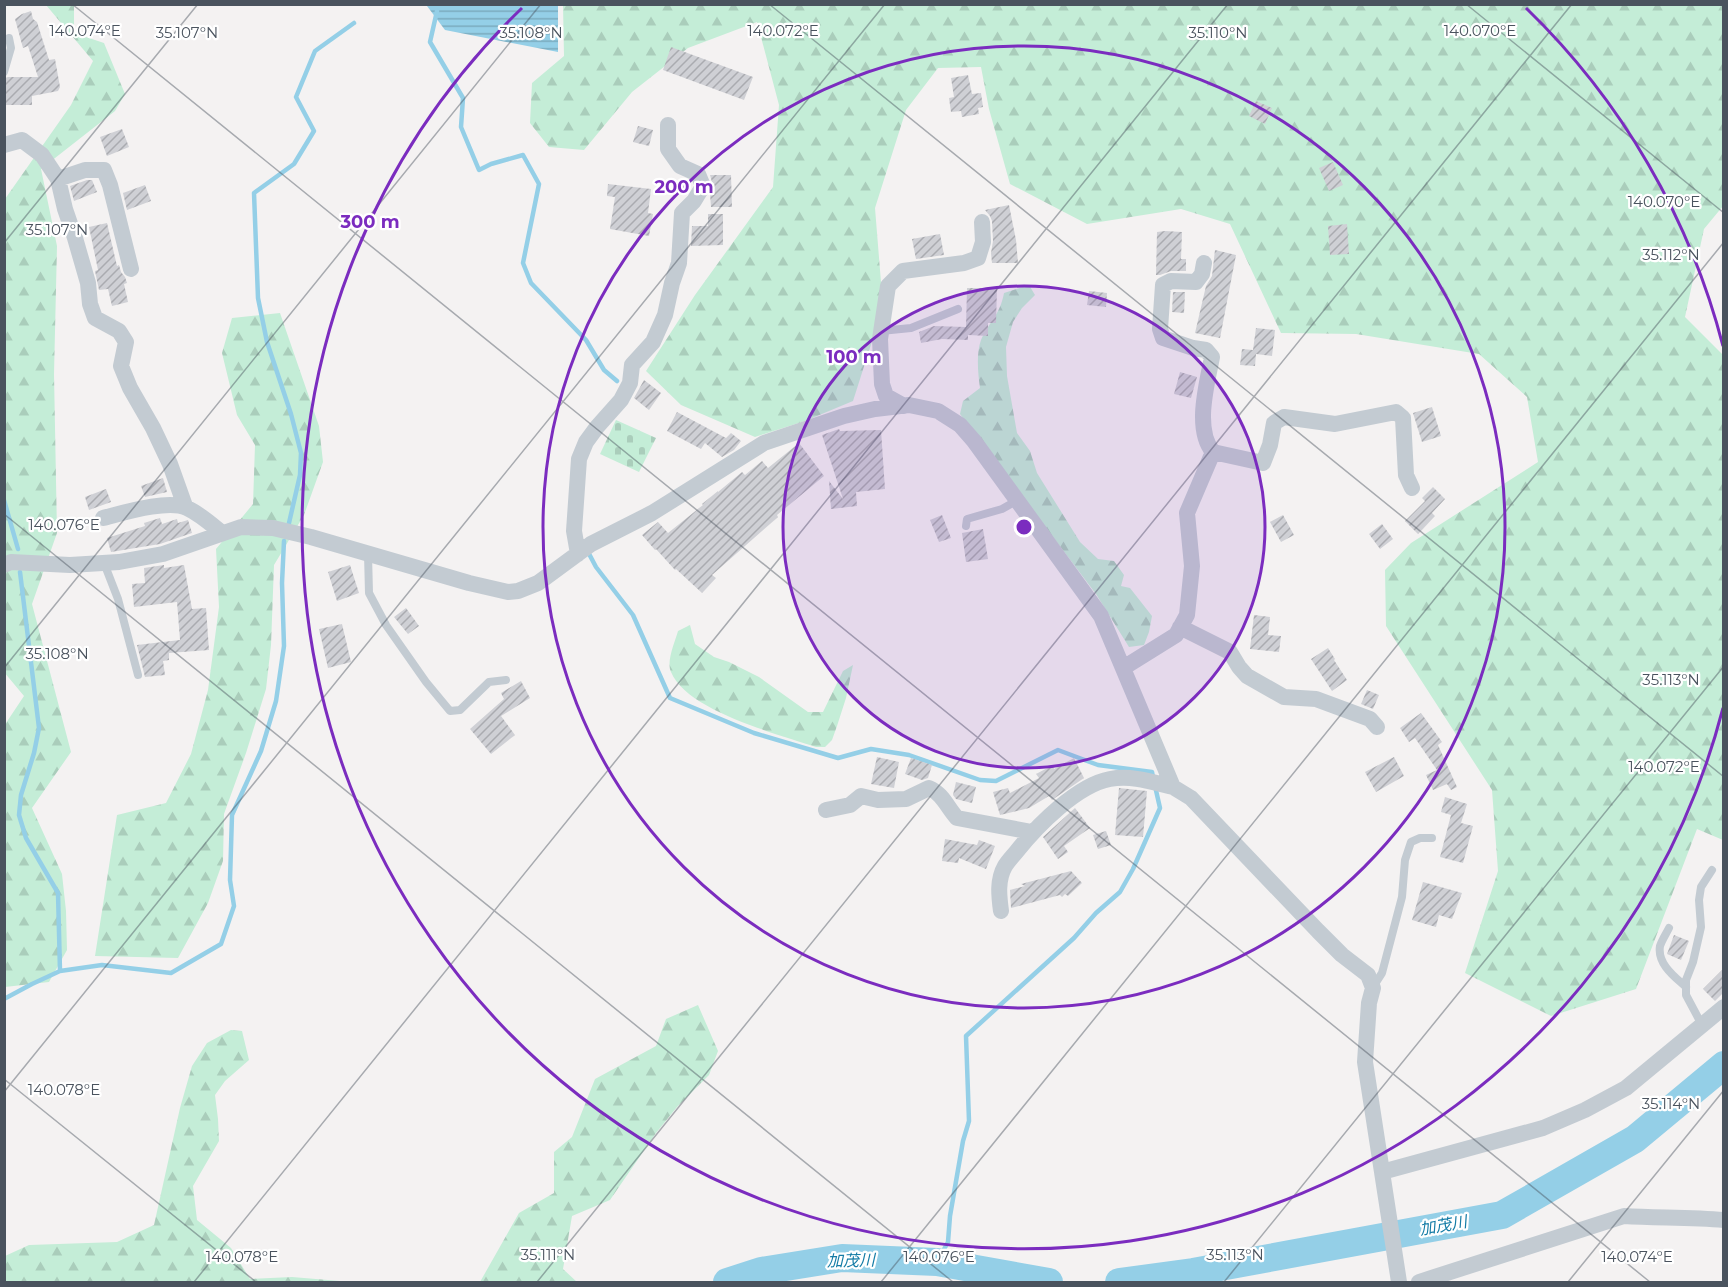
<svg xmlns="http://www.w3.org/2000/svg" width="1728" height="1287" font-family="Montserrat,'Noto Sans JP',sans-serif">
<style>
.forest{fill:url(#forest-firs)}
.cemetery{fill:url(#cemetery-stones)}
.water{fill:url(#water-rules)}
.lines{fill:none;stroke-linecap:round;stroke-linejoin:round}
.stream{stroke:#94cfe7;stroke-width:4.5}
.river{stroke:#94cfe7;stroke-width:28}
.building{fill:url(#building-hatch)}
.service{stroke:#c3cbd2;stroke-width:8}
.minor{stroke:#c3cbd2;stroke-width:16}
.ticks{fill:none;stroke:#4a535e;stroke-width:1.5;stroke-opacity:0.45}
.ring{fill:none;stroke:#7b2cbf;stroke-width:3}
.labels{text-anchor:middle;stroke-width:4.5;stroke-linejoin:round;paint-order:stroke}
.water-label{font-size:16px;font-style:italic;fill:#157ca6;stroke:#fff}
.ticks-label{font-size:15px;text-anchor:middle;fill:#4a535e;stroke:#fff;stroke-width:4.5;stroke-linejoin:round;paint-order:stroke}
.centre{fill:#7b2cbf;stroke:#fff;stroke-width:3}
.ring-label{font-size:18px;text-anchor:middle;font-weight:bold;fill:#7b2cbf;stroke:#fff;stroke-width:4.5;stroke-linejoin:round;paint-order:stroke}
</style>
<defs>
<pattern id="forest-firs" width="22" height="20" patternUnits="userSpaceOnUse" patternTransform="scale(1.5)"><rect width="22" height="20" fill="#c4edd7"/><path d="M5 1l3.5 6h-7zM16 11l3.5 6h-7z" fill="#aacdbb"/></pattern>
<pattern id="cemetery-stones" width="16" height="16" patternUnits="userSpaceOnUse" patternTransform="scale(1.5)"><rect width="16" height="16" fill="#c4edd7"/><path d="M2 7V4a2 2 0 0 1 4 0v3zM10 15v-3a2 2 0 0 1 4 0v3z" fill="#aacdbb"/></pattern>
<pattern id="water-rules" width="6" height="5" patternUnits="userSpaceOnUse" patternTransform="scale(1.5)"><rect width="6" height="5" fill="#94cfe7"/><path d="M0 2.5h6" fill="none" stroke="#7babbe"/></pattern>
<pattern id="building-hatch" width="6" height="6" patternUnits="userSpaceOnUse" patternTransform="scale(1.5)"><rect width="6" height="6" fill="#cfd0d5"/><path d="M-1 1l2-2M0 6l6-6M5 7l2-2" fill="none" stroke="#aaabb0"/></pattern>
</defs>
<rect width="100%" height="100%" fill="#f4f2f2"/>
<path class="forest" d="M46,5H74V33L104,43L125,94L115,111L41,169L57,246L54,374L57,533L32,604L71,752L32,808L62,874L66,911L67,950L49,982L5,987L4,726L24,696L4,672L5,199L71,105L93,61Z
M563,5H1723V206L1704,229L1685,317L1723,355V840L1697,829L1636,989L1551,1016L1465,973L1498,871L1492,790L1386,626L1385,570L1411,543L1538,462L1527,397L1479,354L1356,334L1281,333L1230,224L1181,209L1087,224L1010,184L989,109L981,67L938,68L906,110L875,208L883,307L853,401L805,421L755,437L681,405L646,371L695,295L773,187L779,105L757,22L688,48L632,92L584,150L549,147L530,123L532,83L564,56Z
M1029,285L1035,295L1022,308L1013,322L1006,347L1007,376L1017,433L1030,451L1037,473L1080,542L1098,559L1114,561L1124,575L1121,586L1130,588L1152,616L1149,632L1144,645L1129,647L1096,594L960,414L963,401L980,388C978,373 976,354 981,340C989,322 1000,315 1004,293Z
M280,313L319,426L323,462L304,515L274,565L271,645L266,689L246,753L224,814L223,861L208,903L178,958L95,956L117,815L166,803L191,754L208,690L219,607L216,549L253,504L255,445L237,415L222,353L232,318Z
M690,625L695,644L714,657L729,662L759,677L808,712H823L843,671L853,665L846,698L837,726L832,740L825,747H816C778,734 687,711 671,672C666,661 675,642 678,631Z
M698,1005L718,1051L709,1075L677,1107L656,1133L610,1200L572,1216L563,1269L577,1282H480L519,1213L554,1193V1152L572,1137L595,1079L656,1046L666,1019Z
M231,1030L242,1031L249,1060L225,1081L215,1095L218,1119L219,1141L193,1186L197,1220L231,1248L250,1279L292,1277L352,1282H5V1256L29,1245L117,1242L154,1225L180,1108L192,1066L207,1043Z"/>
<path class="cemetery" d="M616,420L656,438L639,472L600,454Z"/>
<path class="water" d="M428,4L558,5V52L445,30L427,6Z"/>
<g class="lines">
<path class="stream" d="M437,11L430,42L463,98L461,127L479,170L491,164L523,155L539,184L523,263L531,283L586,340L604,370L617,381
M4,500L18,549
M289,523L300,475L301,453L291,414L267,342L258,298L254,193L294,164L314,131L296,97L315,51L354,23
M587,550L596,567L633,615L670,698L754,733L838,758L871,749L909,755L980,780L996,781L1058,750L1098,765L1152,772L1153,777
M20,572L39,728L34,753L21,795L19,815L26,838L58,893L60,971
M4,999L32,984L60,971L102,965L171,973L221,944L234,906L230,880L232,815L261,751L276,701L284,646L282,583L284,541
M937,1262L948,1242L950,1216L963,1141L969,1121L966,1036L1074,938L1096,913L1120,892L1133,869L1160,808L1155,786"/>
<path class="river" d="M727,1282L761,1271L842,1258L937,1262L1049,1282
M1119,1282L1193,1272L1502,1215L1635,1139L1724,1065"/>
</g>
<path class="building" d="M31,11L33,19L37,22L49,60L55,59L60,87L58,91L32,96V105H5V78L8,77H38L28,46L23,48L15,19L22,14Z
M671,47L753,77L744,100L663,70Z
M968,75L972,94L981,93L983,107L978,108L979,114L962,117L961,111L951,112L949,98L954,97L951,78Z
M1256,101L1272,108L1265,124L1249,116Z
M638,126L653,130L649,146L633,142Z
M122,129L129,147L107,156L100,137Z
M1333,162L1343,185L1329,191L1319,168Z
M710,175H731L732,207H711L710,194L713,186Z
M87,180H92L97,192L74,201L70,186Z
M608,184L651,189L648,213L653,214L649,236L610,229L615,197L607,196Z
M145,185L151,201L127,210L123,193Z
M1009,205L1016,240L1018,263H992L991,253L993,241L992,221L990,216L985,210Z
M708,214H723V245L691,246L692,226H708Z
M107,223L117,266L119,265L121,272L125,277L127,283L124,284L128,302L112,306L108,289L99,290L95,271L98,270L89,227Z
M1347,224L1349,254L1330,255L1328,226Z
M1165,231L1182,232L1181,259H1186V271H1171L1160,275H1156L1157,232Z
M940,234L944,255L916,259L912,239Z
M1215,250L1236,255L1220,338L1195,333L1206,286L1212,276Z
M967,288H997L996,323H988V336L968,335V340L942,339L921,343L919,332L934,326L966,327Z
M1089,291L1107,293L1106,307L1087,305Z
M1173,292H1185L1184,313L1172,312Z
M1256,328L1275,330L1272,356L1256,354L1255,366L1240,365L1242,349L1253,350Z
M1180,372L1197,377L1191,398L1174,394Z
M644,380L661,393L649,410L634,398Z
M1432,407L1441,436L1422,442L1413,413Z
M677,412L726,438L731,433L741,441L734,450L722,457L705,443L701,449L667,431Z
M839,429L840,431L881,430L885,489L856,492L857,506L831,509L829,481L843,499L822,435Z
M799,443L824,476L777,515L778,517L712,575L716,578L702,593L676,569L675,570L656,549L655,550L642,535L658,522L668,533L703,505L702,504L718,491V492L742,472L745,475L762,461L768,468Z
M163,478L167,492L145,497L141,486Z
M1433,487L1445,499L1432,513L1435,516L1418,534L1405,521L1425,501L1422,498Z
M106,489L111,502L89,510L85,497Z
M942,515L951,538L939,542L930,520Z
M1283,515L1294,535L1281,542L1270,522Z
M160,518L162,524L177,519L178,523L188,520L192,533L160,544L111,552L107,538L145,526L144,523Z
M1382,524L1393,539L1380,549L1369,534Z
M983,529L988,559L966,562L962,533Z
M164,565V568L184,565L192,609L206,608L209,650L169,653V660L163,661L165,675L145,677L137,645L180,640L177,602L134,607L132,584L145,583L144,568Z
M350,565L359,593L337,601L328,572Z
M406,608L419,626L408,634L394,617Z
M1254,615L1270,617L1268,635L1281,636L1279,652L1250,649Z
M342,624L351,662L328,668L319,629Z
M1328,648L1335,659L1334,660L1347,680L1332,691L1311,659Z
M521,681L530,698L501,716L515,735L491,754L470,729L504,699L501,693Z
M1367,690L1379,695L1373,709L1361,704Z
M1421,713L1442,742L1438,745L1457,787L1451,790L1447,784L1433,790L1426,775L1437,770L1415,738L1409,742L1400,728Z
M877,757L899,762L894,788L871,784Z
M1394,757L1404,776L1376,792L1365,772Z
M911,758L932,765L928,778L922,780L905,774Z
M1074,758L1084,778L1052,800L1049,796L1029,808L1000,815L993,792L1008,788L1010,793L1039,778L1036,774L1053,765L1054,769Z
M956,782L976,787L972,803L956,799L953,795Z
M1119,788L1147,791L1143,837L1115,835Z
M1445,797L1467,804L1461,823L1473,826L1463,863L1440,857L1451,815L1441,812Z
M1075,808L1090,828L1064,846L1068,852L1058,859L1043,837Z
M1106,831L1111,845L1098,849L1093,835Z
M945,839L977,845L979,840L995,846L986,869L959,858L958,863L942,861Z
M1071,871L1082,883L1068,896L1065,894L1062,897L1060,895L1011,908L1010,890L1025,886L1021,884Z
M1423,882L1462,893L1452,919L1439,915L1436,927L1412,920Z
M1674,935L1689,941L1681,960L1667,954Z
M1724,968V992L1715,1001L1703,989Z"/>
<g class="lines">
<path class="service" d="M4,72L11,48L9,38
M881,331L911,328L958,309
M966,526L967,519L1002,509L1018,500
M368,554L369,593L386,625L426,682L450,711L460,710L489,682L506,680
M104,563L118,599L138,675
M1669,928C1666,934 1662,940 1660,946C1657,964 1675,977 1686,987
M1373,987L1382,973L1402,897L1405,860L1411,842L1420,838H1432
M1702,1025L1686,995V980L1693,962L1701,927L1699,900L1701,887L1712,870"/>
<path class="minor" d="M4,145L22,140L42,155L58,179L65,209L75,238L88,283L90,304L95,318L119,331L126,342L121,366L130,388L153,428L170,464L185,506
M58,179L85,170H104L110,185L131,269
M904,406L886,396L882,384L880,339L888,286L903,271L964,263L978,258L983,242L982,222
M1213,452L1263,463L1270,445L1274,423L1284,417L1335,424L1396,412L1403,418L1406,475L1412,488
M103,518C123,513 168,499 187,508C200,514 211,524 222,533
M578,554L574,531L579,459L586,442L597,427L621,400L630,383L632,365L653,342L665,315L672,283L679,263L682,213L694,201L703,186L698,174L680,166L668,149V125
M4,565L11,562L70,565L119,562L163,554L241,527L273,528L311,537L469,583L508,592L518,591L538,583L591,544L652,513L764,443L844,416L875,409L909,405L938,411L960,425L974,441L1101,616L1173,787L1191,798L1318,931L1342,955L1368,975L1373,988L1369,1003L1365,1062L1399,1282
M1180,627L1230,652L1239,667L1247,676L1284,697L1316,699L1370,719L1377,727
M1123,668L1176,635L1187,615L1192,566L1187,513L1213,452C1194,429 1207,384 1212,357L1206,350L1193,348L1163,338L1160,329L1163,285L1171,281L1196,282L1202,274L1204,263
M826,810L850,805L861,796L878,800L906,799L929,788C943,794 947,807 957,818L1032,832
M1001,911C999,896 997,880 1005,866C1008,861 1013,856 1017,851C1037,826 1077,785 1110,779C1132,775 1152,782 1173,787
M1382,1172L1543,1128L1585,1110L1626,1088L1724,1007
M1419,1282L1624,1216C1657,1218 1690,1217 1724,1220"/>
</g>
<path class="ticks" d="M72,4L1650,1282M769,4L1724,777M1466,4L1724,213M4,243L198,4M4,514L953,1282M4,668L541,4M4,1079L256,1282M4,1092L885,4M194,1282L1228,4M537,1282L1572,4M881,1282L1724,242M1224,1282L1724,666M1568,1282L1724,1090"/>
<circle cx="1024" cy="527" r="241" fill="#7b2cbf" fill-opacity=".12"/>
<g class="ring">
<circle cx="1024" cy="527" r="241"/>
<circle cx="1024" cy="527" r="481"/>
<path d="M1723 708A722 722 0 1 1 522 8M1526 8A722 722 0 0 1 1723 346"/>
</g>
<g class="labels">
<g class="water-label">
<text transform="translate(1443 1225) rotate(-10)" y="6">加茂川</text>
<text transform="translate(851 1260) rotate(-1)" y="6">加茂川</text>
</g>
</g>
<g class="ticks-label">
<text x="85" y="36">140.074°E</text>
<text x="783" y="36">140.072°E</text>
<text x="1480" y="36">140.070°E</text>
<text x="187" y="38">35.107°N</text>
<text x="531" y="38">35.108°N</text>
<text x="1218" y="38">35.110°N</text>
<text x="1664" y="207">140.070°E</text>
<text x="57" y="235">35.107°N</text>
<text x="1671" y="260">35.112°N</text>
<text x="64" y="530">140.076°E</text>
<text x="57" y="659">35.108°N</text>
<text x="1671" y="685">35.113°N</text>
<text x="1664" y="772">140.072°E</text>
<text x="64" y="1095">140.078°E</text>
<text x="1671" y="1109">35.114°N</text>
<text x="548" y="1260">35.111°N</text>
<text x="1235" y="1260">35.113°N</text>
<text x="242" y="1262">140.078°E</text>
<text x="939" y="1262">140.076°E</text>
<text x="1637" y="1262">140.074°E</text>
</g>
<circle cx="1024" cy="527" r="9" class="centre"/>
<g class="ring-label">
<text x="684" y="193">200 m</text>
<text x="370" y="228">300 m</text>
<text x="854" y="363">100 m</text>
</g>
<rect width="1728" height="1287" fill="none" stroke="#4a535e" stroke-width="12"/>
</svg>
